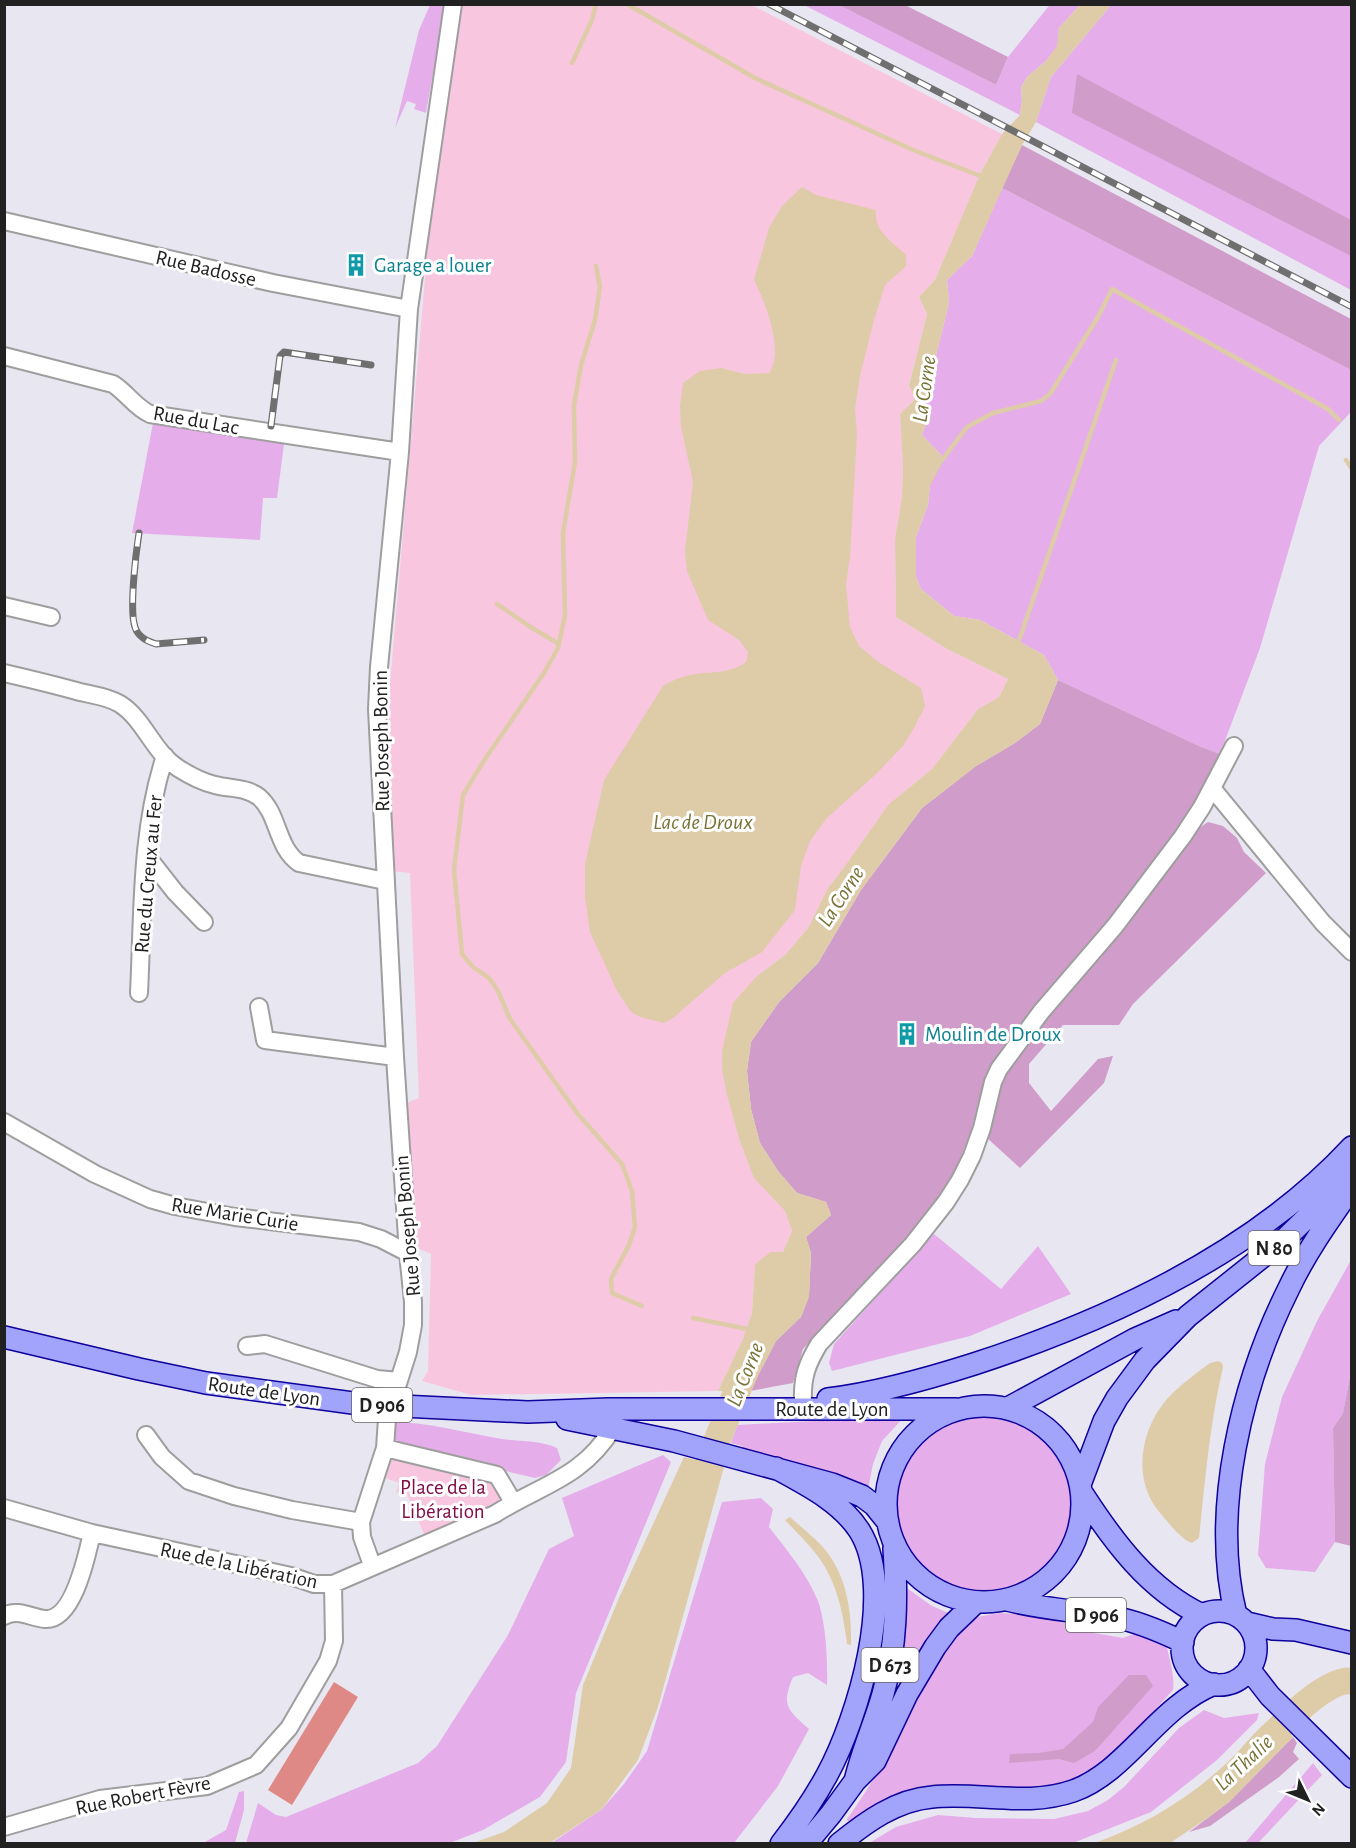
<svg xmlns="http://www.w3.org/2000/svg" width="1356" height="1848" font-family="'Alegreya Sans',sans-serif">
<style>
.grass{fill:#e5aeea}
.forest{fill:#d09cca}
.park{fill:#f9c6e0}
.pitch{fill:#df8986}
.water{fill:#decba8}
.lines{fill:none;stroke-linecap:round;stroke-linejoin:round}
.stream{stroke:#decba8;stroke-width:4.5}
.river{stroke:#decba8;stroke-width:27}
.minor-casing{stroke:#9e9e9e;stroke-width:20}
.major-casing{stroke:#0e019c;stroke-width:24}
.minor{stroke:#fff;stroke-width:16}
.major{stroke:#a2a4fb;stroke-width:21}
.rail-casing{stroke:#6f6f6f;stroke-width:7}
.rail{stroke:#fff;stroke-width:4.5;stroke-dasharray:14;stroke-linecap:butt}
.labels{text-anchor:middle;stroke-width:6;stroke-linejoin:round;paint-order:stroke}
.shield{fill:#fff;stroke:#646464;stroke-width:1.5}
.shield-label{font-size:20px;font-weight:bold;fill:#212121}
.culture-label{font-size:21px;fill:#0d838f;stroke:#fff;text-anchor:start}
.street-label{font-size:21px;fill:#212121;stroke:#fff}
.park-label{font-size:21px;fill:#810c47;stroke:#fff}
.water-label{font-size:22px;font-style:italic;fill:#797337;stroke:#fff}
</style>
<rect width="100%" height="100%" fill="#e8e7f1"/>
<path class="grass" d="M430,5H445L426,113L414,109L416,104L407,101L395,128L419,30Z
M804,5H839L996,85L1008,57L1048,7L1050,5H1080L1059,28L1058,46L1046,61L1027,77L1021,87L1022,100L1020,115Z
M1111,5H1351V290L1036,122L1051,77Z
M1002,188L1351,370V412L1319,446L1260,648L1220,754L1199,746L1058,680L1044,655L980,620L954,616L921,589L916,577V537L928,505L931,474L942,456L922,435L927,421L924,404L949,303L947,280L972,256Z
M153,423L284,444L277,498H263L260,540L132,533Z
M934,1234L1001,1289L1038,1246L1071,1294L970,1336L832,1371L829,1363L834,1344Z
M1351,1260V1371L1343,1413L1333,1428L1335,1542L1315,1572L1266,1568L1258,1555L1265,1464L1282,1397L1317,1321Z
M851,1415H906L882,1441L873,1464L868,1489L744,1450L742,1446L731,1443L737,1425L832,1420Z
M893 1504a89 89 0 1 1 178 0a89 89 0 1 1-178 0Z
M391,1422C429,1422 465,1433 502,1439C520,1442 540,1440 557,1448L561,1460L546,1475L535,1478L391,1444Z
M663,1455L671,1462L576,1693L566,1762L540,1797L483,1830L450,1843L346,1842L342,1844L246,1843L258,1803L276,1815L286,1817L418,1763L437,1746L508,1635L549,1549L574,1536L562,1498Z
M761,1498L773,1509L769,1527C787,1550 807,1574 818,1601C826,1623 828,1662 827,1685L808,1673L793,1677C781,1706 787,1709 809,1729L778,1786L734,1843L550,1844L602,1809L624,1784L647,1751L722,1502Z
M904,1586L932,1606L951,1614L903,1685L895,1683Z
M999,1613L1018,1614L1087,1627L1094,1633L1123,1638L1139,1632L1167,1646C1169,1661 1175,1674 1173,1690L1111,1758L1084,1777L1064,1785L1021,1791L924,1789L849,1826L847,1819C867,1791 884,1762 900,1732C920,1696 939,1645 973,1620C979,1615 991,1615 999,1613Z
M1204,1710L1224,1718L1259,1713L1257,1720L1217,1760L1151,1812L1073,1843H869L896,1827L938,1815L976,1818L1054,1819L1088,1811L1108,1800L1124,1787L1179,1728Z
M1313,1763L1322,1775L1258,1843H1245Z
M244,1791V1810L235,1843H203L226,1830L239,1792Z"/>
<path class="forest" d="M839,5H905L1008,57L996,85Z
M1077,74L1351,220V256L1072,113Z
M1022,145L1351,319V370L1002,188Z
M1058,680L1199,746L1220,754L1210,776L1185,817L1143,877L1021,1027L984,1081L970,1135L948,1187L922,1223L803,1349L793,1383L750,1391L776,1341L801,1317L809,1296L811,1253L806,1237L831,1215L826,1202L797,1193L778,1171L760,1143L751,1109L747,1071L751,1042L779,1002L818,963L861,890L922,808L976,766L1015,743L1040,724Z
M1208,822L1223,826L1237,838L1244,852L1266,873L1133,1004L1119,1025H1063L1029,1064V1083L1051,1111L1098,1059L1113,1056L1104,1083L1020,1168L986,1137L1004,1079L1014,1059L1121,932L1161,881L1196,830Z
M1351,1371V1546L1335,1542L1333,1428L1343,1413Z
M1129,1675H1146L1153,1686L1095,1751L1074,1763L1059,1759L1009,1763L1010,1754L1039,1753L1063,1749L1093,1722L1098,1707Z
M1293,1737L1297,1743L1293,1752L1299,1759L1279,1777L1210,1826L1189,1832L1229,1802Z"/>
<path class="park" d="M458,5H752L1002,134L980,174L935,280L919,297L927,314L909,384L915,399L900,414L903,466L902,496L895,539L896,617L947,649L1008,679L999,697L978,709L932,769L889,804L842,870L828,888L808,928L785,955L757,976L722,1070L740,1142L754,1177L785,1211L792,1231L783,1252L755,1264L752,1313L742,1341L718,1391L471,1395L422,1381L428,1371L431,1254L417,1248L406,1103L419,1098L410,873L390,871L389,695L439,116Z
M391,1457L497,1481L505,1497L501,1507L426,1539L405,1489L396,1493L399,1483L382,1477Z"/>
<path class="pitch" d="M334,1682L358,1697L292,1805L268,1790Z"/>
<path class="water" d="M1080,5H1111L1051,77L1036,122L1022,145L972,256L947,280L949,303L924,404L927,421L922,435L942,456L931,474L928,505L916,537V577L921,589L954,616L980,620L1044,655L1058,680L1040,724L1015,743L976,766L922,808L861,890L818,963L779,1002L751,1042L747,1071L751,1109L760,1143L778,1171L797,1193L826,1202L831,1215L806,1237L811,1253L809,1297L801,1317L776,1341L750,1391H718L742,1341L752,1313L755,1264L771,1252H783L792,1231L785,1211L754,1178L740,1142L727,1095L722,1070V1051L733,1003L757,976L785,955L808,928L828,888L842,870L889,804L932,769L978,709L999,697L1008,679L947,649L896,617L895,539L902,496L903,466L900,414L915,399L909,385L927,314L919,297L935,280L980,174L1002,134L1020,115L1022,100L1021,87L1027,77L1046,61L1057,46L1059,28Z
M802,187L816,195L876,210C873,231 893,242 906,255V266L885,285L874,320L860,376L855,409L857,435L850,556L846,585L850,627L859,646L880,663L921,688L925,706L914,728L903,746L876,774L827,818L810,841L801,866L795,910L762,952L725,973L673,1018L664,1023L640,1017L631,1012L617,991L590,932L585,898V864L604,780L663,686C673,680 683,676 695,674C712,672 732,673 746,662L748,652L739,640L708,620L687,571L685,551L693,482L681,427L680,406L683,383L700,371L721,368L745,374L770,373C772,367 775,360 775,354C775,329 765,302 754,280L769,228L782,206Z
M1218,1361L1222,1363L1223,1367C1210,1423 1205,1480 1199,1538L1192,1543C1179,1538 1170,1524 1161,1514C1132,1482 1139,1431 1167,1399C1180,1385 1195,1374 1210,1363Z
M684,1457L724,1467L658,1707L638,1760L602,1809L550,1843H473L504,1832L547,1803L571,1768L583,1685L619,1598Z
M790,1517C800,1526 811,1535 821,1545C846,1572 852,1609 851,1645L847,1644C843,1612 837,1582 817,1555C808,1543 796,1532 785,1520Z
M1336,1671L1343,1689L1328,1696L1308,1716L1291,1699L1312,1682Z
M1273,1717L1293,1737L1229,1802L1209,1817L1170,1843H1095C1147,1824 1190,1798 1231,1759C1245,1745 1256,1729 1273,1717Z"/>
<g class="lines">
<path class="stream" d="M627,4L755,78L913,150L983,177
M572,63L592,20L596,4
M596,266L600,287L595,320L581,365L574,405L575,462L563,533L565,615L558,648L544,673L483,762L463,795L454,870L462,954L473,967L489,978L498,991L510,1019L577,1113L622,1164L632,1191L635,1227L629,1245L611,1279L612,1293L642,1306
M1346,460L1352,469
M929,483L939,464L967,427L993,413L1041,401L1050,394L1098,317L1112,289L1328,409L1339,420
M497,604L529,626L559,644
M1017,646L1116,360
M693,1318L752,1330"/>
<path class="river" d="M702,1477L751,1357
M1256,1752C1276,1732 1323,1678 1352,1681"/>
<g class="minor-casing">
<path id="minor" d="M4,221L273,283L409,309
M4,356L113,384C127,393 135,407 150,414L400,452
M4,606L51,617
M4,673C30,679 55,685 80,692C93,695 109,697 120,704C144,719 153,752 178,768C189,775 202,782 215,785C230,789 246,787 259,797C279,814 276,847 299,863L385,881
M1212,788L1323,923L1352,952
M146,855L175,892L204,922
M139,993C143,914 140,832 165,756
M259,1007L265,1040L395,1057
M4,1122L95,1174L150,1199L175,1206L235,1217L359,1232L381,1239L408,1253
M247,1346L265,1344L377,1379L399,1381
M395,1393L408,1352L413,1325V1302L408,1253L395,1057L377,709L379,667L400,452L409,309L453,4
M803,1401C802,1377 807,1364 819,1344L913,1244L946,1202L960,1180L972,1156L982,1128L993,1082L999,1069L1041,1012L1115,926L1183,836L1202,807L1234,746
M146,1435L162,1457L189,1481L234,1496L292,1510L361,1522
M385,1448L497,1475L513,1502
M4,1508L92,1533L291,1576L314,1584H333L495,1514C542,1484 581,1479 613,1428
M372,1565L362,1537L361,1522L385,1448L387,1419
M4,1616C18,1608 31,1618 45,1619C74,1621 87,1554 92,1533
M4,1827L100,1799L207,1786L256,1765L289,1728L328,1661L334,1641L333,1584"/>
</g>
<g class="major-casing">
<path id="major" d="M4,1337L139,1369L206,1383L360,1404L528,1412L608,1409H956
M828,1399C878,1393 927,1379 974,1364C1109,1320 1254,1253 1352,1147
M886 1504a98 98 0 1 1 196 0a98 98 0 1 1-196 0Z
M1008,1408L1135,1339L1176,1321
M567,1419L674,1441L832,1484L862,1496L874,1505L887,1521
M776,1468C805,1484 840,1501 859,1530C897,1589 858,1718 827,1775C814,1799 798,1822 781,1844
M1081,1482L1104,1421L1117,1398L1145,1360L1188,1316L1286,1238L1331,1194L1352,1170
M1082,1493C1113,1541 1149,1590 1202,1615
M1007,1600C1042,1609 1077,1611 1113,1617C1137,1621 1160,1631 1183,1642
M1182 1648a37 37 0 1 1 74 0a37 37 0 1 1-74 0Z
M1236,1615C1210,1511 1242,1382 1289,1288C1306,1252 1329,1220 1352,1187
M1247,1623L1273,1629L1296,1630L1352,1643
M1249,1669L1270,1696L1352,1777
M855,1781C862,1751 875,1723 883,1694C897,1646 897,1596 894,1548
M806,1844L831,1814L855,1781L875,1761L907,1694L935,1647L949,1628L976,1602
M839,1844C866,1822 896,1800 932,1797C979,1792 1027,1807 1073,1791C1127,1772 1157,1707 1214,1684"/>
</g>
<use href="#minor" class="minor"/>
<use href="#major" class="major"/>
<g class="rail-casing">
<path id="rail" d="M769,4L1352,307
M271,426L280,356L284,352L371,365
M139,533C136,552 129,610 135,627C138,637 147,641 156,644L204,640"/>
</g>
<use href="#rail" class="rail"/>
</g>
<defs>
<g id="building-bare" transform="scale(1.8)"><path d="M-4-6H4V6H1V3H-1V6H-4ZM-2.5-4.3h1.7v1.8h-1.7ZM.8-4.3h1.7v1.8H.8ZM-2.5-1h1.7V.8h-1.7ZM.8-1h1.7V.8H.8Z" fill="#0f9aa8" stroke="#fff" stroke-width="2.5" paint-order="stroke"/></g>
</defs>
<g fill-rule="evenodd">
<use href="#building-bare" x="356" y="265"/>
<use href="#building-bare" x="907" y="1034"/>
</g>
<g class="labels">
<g class="shield">
<rect x="1248.5" y="1231" width="51" height="34" rx="4.5"/>
<rect x="352" y="1388" width="60" height="34" rx="4.5"/>
<rect x="1066" y="1598" width="60" height="34" rx="4.5"/>
<rect x="861.5" y="1648" width="57" height="34" rx="4.5"/>
</g>
<g class="shield-label">
<text x="1274" y="1255">N 80</text>
<text x="382" y="1412">D 906</text>
<text x="1096" y="1622">D 906</text>
<text x="890" y="1672">D 673</text>
</g>
<g class="culture-label">
<text x="374" y="272">Garage a louer</text>
<text x="925" y="1041">Moulin de Droux</text>
</g>
<g class="street-label">
<text transform="translate(206 268) rotate(13)" y="7">Rue Badosse</text>
<text transform="translate(196 420) rotate(10)" y="7">Rue du Lac</text>
<text transform="translate(381 741) rotate(-91)" y="7">Rue Joseph Bonin</text>
<text transform="translate(148 874) rotate(-85)" y="7">Rue du Creux au Fer</text>
<text transform="translate(235 1214) rotate(9)" y="7">Rue Marie Curie</text>
<text transform="translate(407 1226) rotate(-95)" y="7">Rue Joseph Bonin</text>
<text transform="translate(264 1391) rotate(8)" y="7">Route de Lyon</text>
<text x="832" y="1416">Route de Lyon</text>
<text transform="translate(239 1565) rotate(12)" y="7">Rue de la Libération</text>
<text transform="translate(143 1795) rotate(-11)" y="7">Rue Robert Fèvre</text>
</g>
<g class="park-label">
<text x="443" y="1494">Place de la<tspan x="443" dy="24">Libération</tspan></text>
</g>
<g class="water-label">
<text transform="translate(923 389) rotate(-82)" y="8">La Corne</text>
<text x="703" y="829">Lac de Droux</text>
<text transform="translate(840 896) rotate(-57)" y="8">La Corne</text>
<text transform="translate(744 1374) rotate(-68)" y="8">La Corne</text>
<text transform="translate(1243 1762) rotate(-43)" y="8">La Thalie</text>
</g>
</g>
<rect width="1356" height="1848" fill="none" stroke="#212121" stroke-width="12"/>
<g transform="translate(1308 1800) rotate(133)" stroke="#ffffff" stroke-width="4.5" paint-order="stroke">
<path d="M0-4.5L10 22L0 15L-10 22Z" fill="#212121"/>
<text y="-9" font-size="16" font-weight="bold" text-anchor="middle" fill="#212121">N</text>
</g>
</svg>
